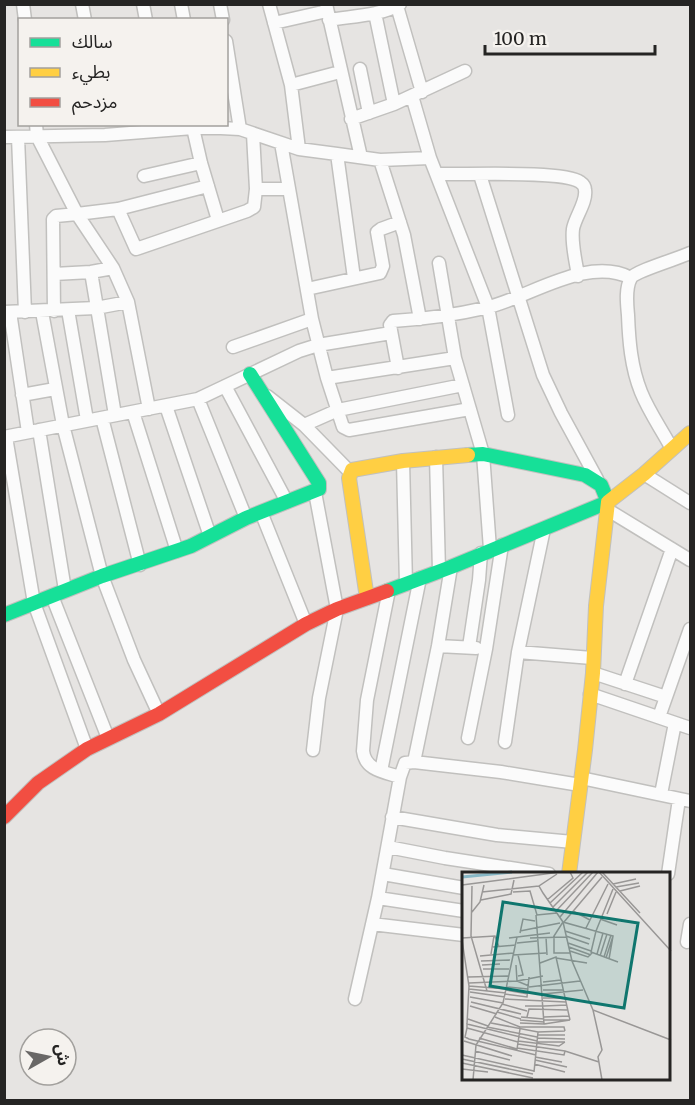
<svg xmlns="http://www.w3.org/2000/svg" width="695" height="1105" font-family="Merriweather,'Noto Sans Arabic',serif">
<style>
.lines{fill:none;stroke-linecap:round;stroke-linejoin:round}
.street-casing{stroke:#c1c0be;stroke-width:15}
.fast-casing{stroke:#c1c0be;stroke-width:16}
.slow-casing{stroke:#c1c0be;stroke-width:16}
.jam-casing{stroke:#c1c0be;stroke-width:16}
.street{stroke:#fbfbfb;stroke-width:12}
.fast{stroke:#16e098;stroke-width:14}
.slow{stroke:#ffcf43;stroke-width:14}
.jam{stroke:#f24e42;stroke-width:14}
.inset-river{fill:none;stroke:#88b8c6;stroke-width:3}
.inset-road{fill:none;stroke:#999796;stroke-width:1.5}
.view{fill:#0f766e;fill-opacity:0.15;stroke:#0f766e;stroke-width:3}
.inset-edge{fill:none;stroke:#252423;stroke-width:3}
</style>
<rect width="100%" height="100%" fill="#e6e4e2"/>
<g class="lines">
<g class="street-casing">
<path id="street" d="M23,4L25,20
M82,4L85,20
M143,4L146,20
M181,4L184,20
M220,4L223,20
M269,4L291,85L299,149
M326,4L361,157
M397,6L422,92
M375,13L394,104
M329,20C352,16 380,16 400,4
M274,23L327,11
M226,41L240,129
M360,69L369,113
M291,85L340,72
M412,96L430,158L488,307L508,415
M351,119L394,104L465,71
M36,124L37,136L77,214L56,216L53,219L54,311
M193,128L201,163L218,220
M4,137L105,135L193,128H221L240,129L299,149L337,154L380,160L430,158
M18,137L25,312
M281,143L312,319L327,378L343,427L349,430L470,409
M337,154L354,278
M380,160L404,235L420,319
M437,174C463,175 564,170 580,182C583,184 585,186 585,190C587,202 575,217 573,229C571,244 576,261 578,276
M480,175L543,375L561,413L597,479
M144,176L201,163
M256,189H289
M118,209L136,249L247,211L254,207L256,189L253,134
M439,263L455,358L483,454L490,549
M91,272L115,415
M54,274L91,272L113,268
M307,289L380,273L383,266L377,232L381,229L400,222
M68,310L87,420
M4,312L96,308L128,302
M10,312L28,432
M42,312L63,425L102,576L134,660L159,714
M233,347L312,319
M398,368L390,325L393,321C424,319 455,315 485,308C529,298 587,255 631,278
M327,378L455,358
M225,386L287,502
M22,395L55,389
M267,396L304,425L350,472
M198,399L246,518
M166,406L210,536
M149,409L128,302L113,268L77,214L118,209L208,186
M133,412L177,551
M102,418L140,565
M304,425L338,410L463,385
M39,430L65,590
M4,437L198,399L299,351L318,345L391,333
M6,437L34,603L87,749
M672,449C662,430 649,412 641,392C631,367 629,341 628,315C627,304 625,288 631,278C635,271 680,258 690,253
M436,457L439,571
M403,461L406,584
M644,474L690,503
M608,510L690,560
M261,512L306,624
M389,590L367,700L363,751C365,770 384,772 400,777
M52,596L108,738
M438,646L476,648
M469,647L479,580L481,553
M518,652L592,658
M593,673L666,697
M625,684L672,549
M590,694L690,728
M659,717L690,629
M468,738L486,649L502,545
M505,742L518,652L544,529
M313,750L319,698L337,609L315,492
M414,762L438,646L451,567
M381,771L420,578
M581,778L690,801
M661,794L675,723
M392,817L497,835L573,842
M388,847L445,858L549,874
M383,874L464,888
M668,874L679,799
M378,898L464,911
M372,924L464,935
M687,942L690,924
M355,999L378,898L400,777L405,763L414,762L501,772L580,785"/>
</g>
<g class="fast-casing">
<path id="fast" d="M387,591L451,567L608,502L601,485L585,475L483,454L468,455
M4,615L102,576L191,546L246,518L319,489V483L250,374"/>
</g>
<g class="slow-casing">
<path id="slow" d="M367,598L349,478L352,470L403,461L468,455
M569,874L585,750L593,673L596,606L608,502L644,474L690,433"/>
</g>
<g class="jam-casing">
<path id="jam" d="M4,817L38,783L87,749L159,714L306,624L337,609L387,591"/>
</g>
<use href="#street" class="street"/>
<use href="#fast" class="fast"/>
<use href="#slow" class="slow"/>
<use href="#jam" class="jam"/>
</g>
<g transform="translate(462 872)">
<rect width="208" height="208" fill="#e6e4e2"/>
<path class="inset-river" d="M0,5L50,0"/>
<path class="inset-road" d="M137,0L209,79M140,0L178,41M95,2L77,14L81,21L101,50L151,64L144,86M151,12L174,7M0,13L98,0M10,14L9,64L25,119M154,15L177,11M158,19L178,14M20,20L77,14M51,20L68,19L75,43L95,41M19,28L49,22L52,8M85,28L111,6L108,0M88,31L121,0M91,35L126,0M94,39L131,0M111,39L128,48M10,40L18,30L22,13M145,42L154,20M98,45L136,0M138,47L155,53M101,50L110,89L131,138L209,168M101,50L92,64V81H108M102,50L140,5M124,56L146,12M58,59L98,51M103,59L128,67M134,59L129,80L156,90M134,59L151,17M58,61L61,47L73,49M104,64L127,72M84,65L85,83M0,66L33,64L37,75M47,66L88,61M68,66L104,65M0,68L7,114L45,117M55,71L75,69M106,71L129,79M31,75L54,73M107,75L129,83M108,79L126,85L130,81M29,82L32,64M135,82L141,61M51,83L84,81M18,84L52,81M138,84L145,62M142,85L149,63M94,86L125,91M147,87L151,64M19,89L48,88M78,91L94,85L108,148M20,93L38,92M54,93L55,109L81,104M21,97H47M56,104L61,103L56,83M6,105L46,104M81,110L99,108M7,111L55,109L67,114M45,115L66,117M67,115L118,109M7,117L44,121M44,118L66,122M81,118H101M8,120L43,125M43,122L65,125L67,105M81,122L121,118M8,125L41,131M81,126H103M43,127L104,130M9,130L59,142M40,132L65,139M8,134L35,142M63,134H82M82,134L105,133M131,138L140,178L136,185L140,208M35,140L59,147M33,145L58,155H102L103,159M59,145L82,147M65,145L67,137L105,138M82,145L107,144M6,147L26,154M58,148L82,150M82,148H108M29,151L76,160L103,159M58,151L82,152L74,43M5,152L7,114M82,152L108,148M25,155L75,165M5,156L3,165L7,167L74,183M5,156V152L75,169M5,156L56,170M76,163H103M17,166L55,177L58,157M75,166L103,167M2,169L50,184M56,169L97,174L103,170M75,170H103M56,172L103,179L137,190M55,176L102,183L103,179M13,179L48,188M0,183L72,199M73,185L100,190M0,187L71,202M73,188L105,195M0,191L71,206M72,192L103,200M0,197L26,200M72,200L76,160M11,208L14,173L41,131L55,65"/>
<path class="view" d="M41,30L176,51L162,136L28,114Z"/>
<rect width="208" height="208" class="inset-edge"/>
</g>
<rect width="695" height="1105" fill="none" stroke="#252423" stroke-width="12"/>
<rect x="18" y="18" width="210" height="108" fill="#f5f2ee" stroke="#a2a09d" stroke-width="1.5"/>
<rect x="30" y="38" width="30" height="9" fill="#16e098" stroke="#a2a09d" stroke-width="1.5"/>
<text x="72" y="48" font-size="18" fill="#252423">سالك</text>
<rect x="30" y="68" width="30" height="9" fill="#ffcf43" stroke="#a2a09d" stroke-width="1.5"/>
<text x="72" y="78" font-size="18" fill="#252423">بطيء</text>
<rect x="30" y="98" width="30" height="9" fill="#f24e42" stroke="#a2a09d" stroke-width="1.5"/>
<text x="72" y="108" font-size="18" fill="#252423">مزدحم</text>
<g transform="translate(48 1057) rotate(81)"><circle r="28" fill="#f5f2ee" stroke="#a2a09d" stroke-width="1.5"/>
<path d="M0-4.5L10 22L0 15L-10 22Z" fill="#696766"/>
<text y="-9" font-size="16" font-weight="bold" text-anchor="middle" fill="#252423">ش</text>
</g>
<path d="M485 45v9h170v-9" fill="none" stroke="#252423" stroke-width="3"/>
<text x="494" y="45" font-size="18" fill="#252423" stroke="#f5f2ee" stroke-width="4.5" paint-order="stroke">100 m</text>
</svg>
